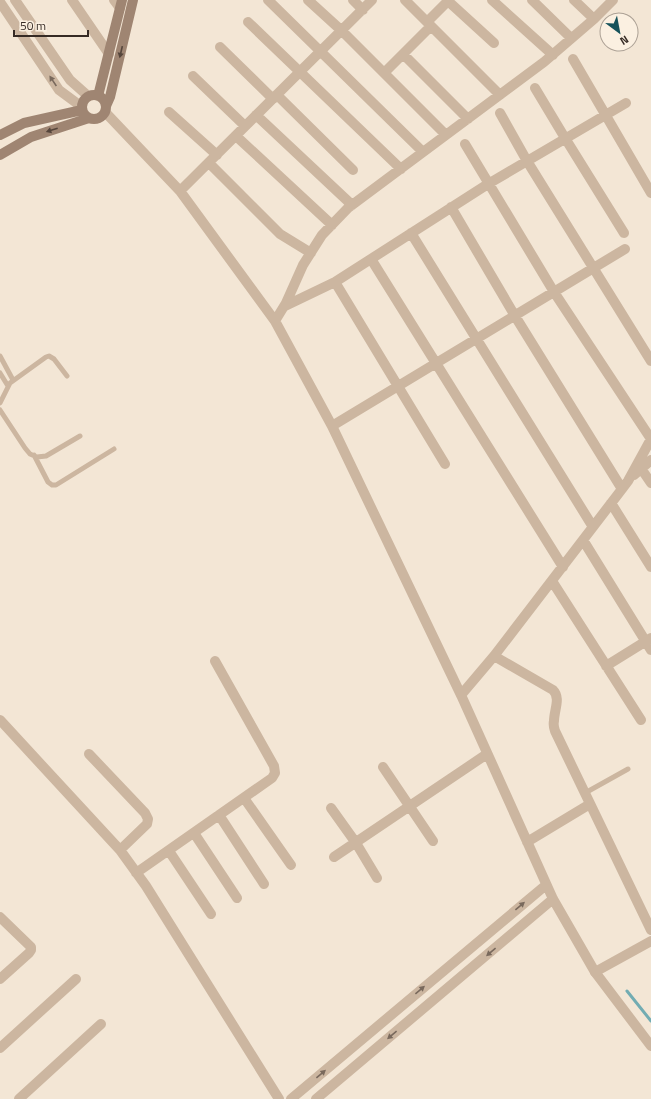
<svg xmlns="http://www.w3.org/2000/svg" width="651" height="1099" font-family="'Titillium Web',sans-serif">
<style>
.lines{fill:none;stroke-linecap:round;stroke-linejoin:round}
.stream{stroke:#72acb2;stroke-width:3}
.service{stroke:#ccb6a0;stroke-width:5}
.minor{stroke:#ccb6a0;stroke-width:10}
.tertiary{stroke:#ccb6a0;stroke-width:10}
.secondary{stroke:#9f8572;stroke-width:10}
.oneway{fill:#55453b}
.oneway2{fill:#79695c}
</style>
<rect width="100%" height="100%" fill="#f3e6d5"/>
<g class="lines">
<path class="stream" d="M627,991L651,1021"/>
<path class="service" d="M0,356L13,380
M0,373L8,386
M0,403L10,383L46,357L49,356L54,359L67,376
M0,410L25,448L30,454L37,457L46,456L80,436
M34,455L48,482L52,485H56L114,449
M585,793L628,769"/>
<path class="minor" d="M15,0L70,80L88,96
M72,0L109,54
M114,0L120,8
M268,0L423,152
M308,0L342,31L384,73L431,26
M353,0L363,10
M405,0L500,95
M492,0L553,55
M532,0L571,38
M574,0L594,19
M448,1L494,43
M0,2L59,90L82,107
M248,22L401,169
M427,22L449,0
M220,47L273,99
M403,54L468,119
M573,59L651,193
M384,73L446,135
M193,76L245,126
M535,88L565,138L624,233
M277,95L353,170
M105,112L180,191L275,321L332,426L461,695L553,899L595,972L651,1046
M169,112L217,155
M500,113L527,161L651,361
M256,115L352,205
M236,136L332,225
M465,144L554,292L651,439
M209,163L280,234L311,253
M180,191L372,0
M451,207L515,316L622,489
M411,233L593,527
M371,259L563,567
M335,282L445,464
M285,306L335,282L488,184L626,103
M275,321L286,303L303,265L322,235L348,208L544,62L594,19L613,0
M332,426L625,249
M638,464L651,483
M634,475L651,460
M611,503L651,567
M583,540L651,650
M552,581L641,720
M494,656L553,690C561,698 554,710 554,721C553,725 554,728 555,731L651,930
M606,666L651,638
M461,695L494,656L622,489L628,481L651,439
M0,720L120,850L146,886L279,1099
M89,754L145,813L148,819L147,824L120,850
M383,767L433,841
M244,798L291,865
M331,808L356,843L377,878
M219,815L264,884
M194,833L237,898
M527,842L590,804
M169,851L211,914
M334,857L487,754
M136,873L272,778L275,773L274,766L215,661
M0,917L31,947V950L29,953L0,979
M0,1048L76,979
M19,1099L101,1024
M291,1099L546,885
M316,1099L553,899"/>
<path class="tertiary" d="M595,972L651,941"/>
<path class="secondary" d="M82 107a12 12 0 1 1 24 0a12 12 0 1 1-24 0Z
M98,96L122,0
M106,106L110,97L133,0
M0,135L24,123L82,110
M0,155L31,137L89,118"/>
</g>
<defs><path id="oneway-solid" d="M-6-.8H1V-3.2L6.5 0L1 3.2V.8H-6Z"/></defs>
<g class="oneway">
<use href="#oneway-solid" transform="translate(121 52) rotate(103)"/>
<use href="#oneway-solid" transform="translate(52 130) rotate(162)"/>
</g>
<g class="oneway2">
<use href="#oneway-solid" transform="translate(53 81) rotate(-124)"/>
<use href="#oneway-solid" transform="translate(520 906) rotate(-40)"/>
<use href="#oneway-solid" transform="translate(491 952) rotate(140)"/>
<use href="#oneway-solid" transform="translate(420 990) rotate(-40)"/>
<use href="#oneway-solid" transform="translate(392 1035) rotate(140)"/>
<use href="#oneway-solid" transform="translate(321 1074) rotate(-40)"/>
</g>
<g transform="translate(619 32) rotate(148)"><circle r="19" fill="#fbf0e1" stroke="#aca195"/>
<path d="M0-3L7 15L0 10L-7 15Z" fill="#16525a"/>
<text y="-6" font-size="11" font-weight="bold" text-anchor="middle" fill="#352a24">N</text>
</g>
<path d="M14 30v6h74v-6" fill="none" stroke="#352a24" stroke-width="2"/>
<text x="20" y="30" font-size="12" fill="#352a24" stroke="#fbf0e1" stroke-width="3" paint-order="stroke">50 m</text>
</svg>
